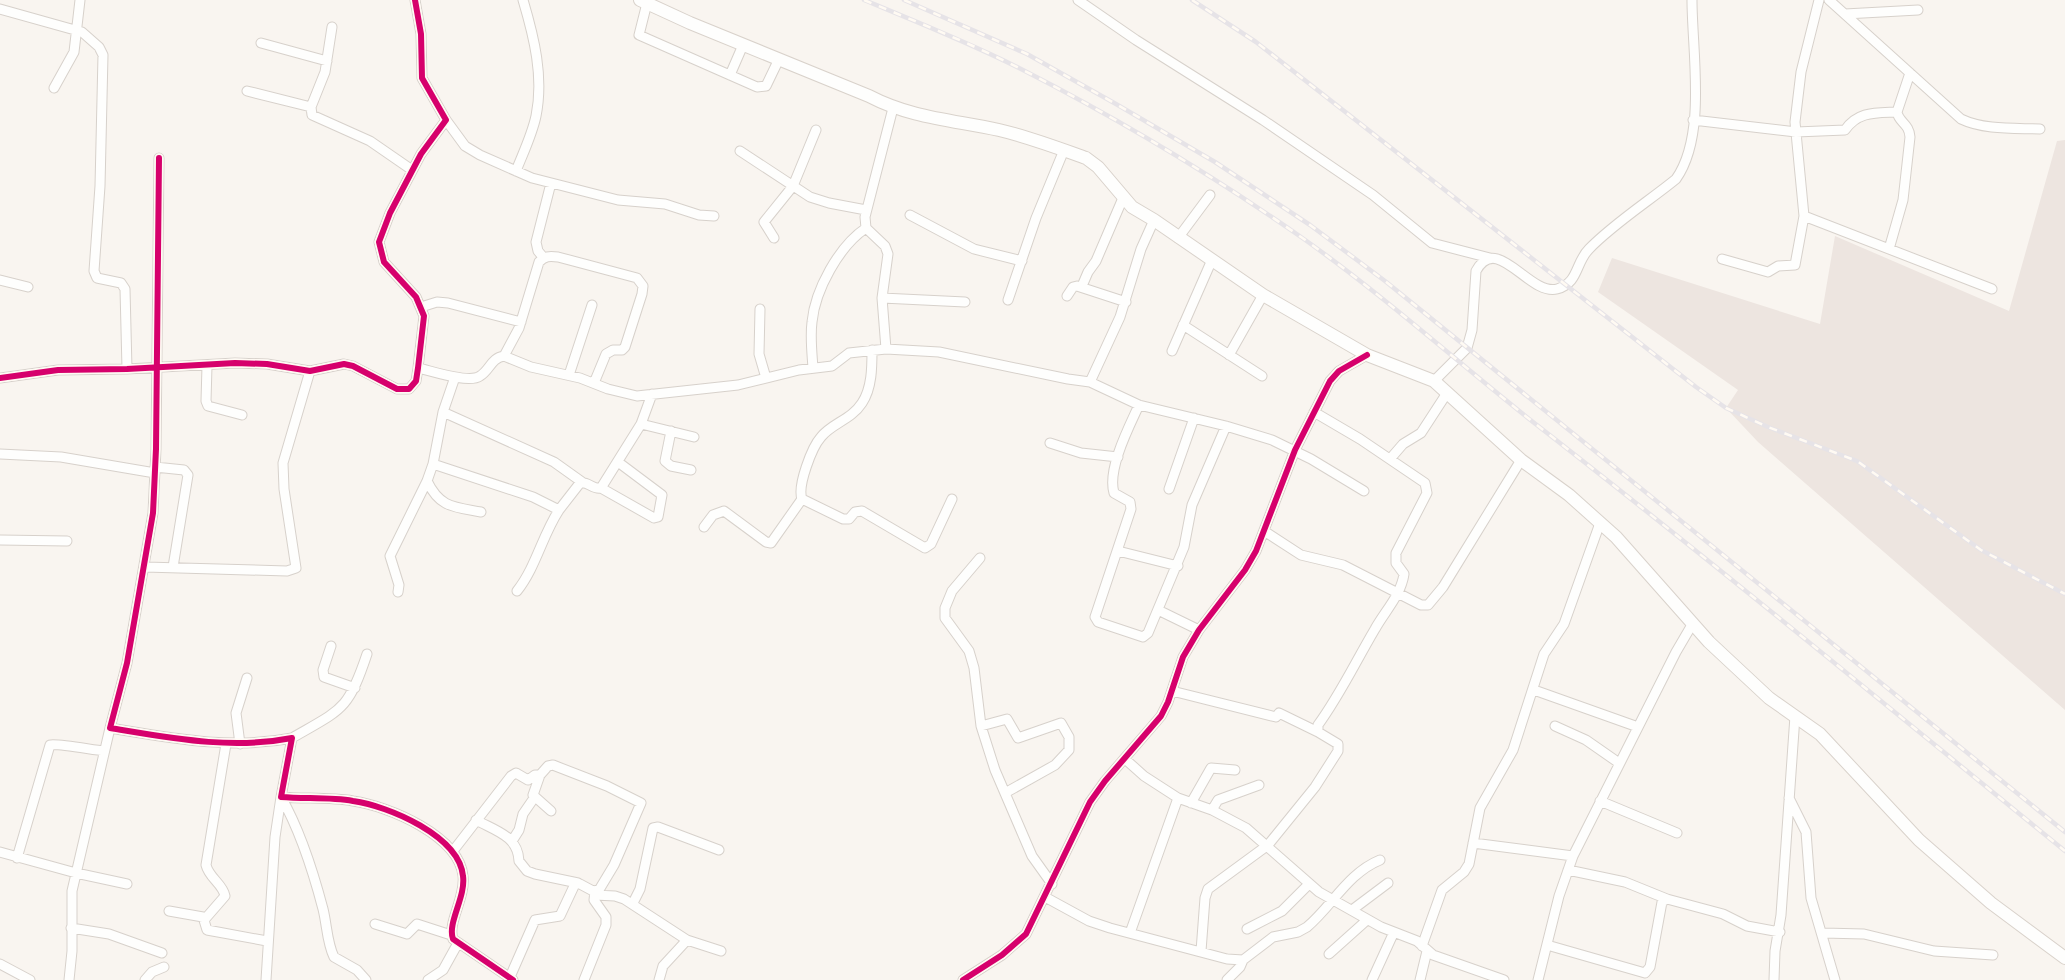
<svg xmlns="http://www.w3.org/2000/svg" width="2065" height="980" font-family="Commissioner,sans-serif">
<style>
.industrial{fill:#ede5e0}
.lines{fill:none;stroke-linecap:round;stroke-linejoin:round}
.street-casing{stroke:#d7d1cb;stroke-width:11}
.secondary-casing{stroke:#d9d2cb;stroke-width:14}
.street{stroke:#fefefd;stroke-width:9}
.secondary{stroke:#fefefd;stroke-width:12}
.rail-casing{stroke:#e6e3e7;stroke-width:4.5}
.rail{stroke:#fffaf3;stroke-width:2.5;stroke-dasharray:8;stroke-linecap:butt}
.cycleway-casing{stroke:#fffaf3;stroke-width:9}
.cycleway{stroke:#d6006c;stroke-width:6}
</style>
<rect width="100%" height="100%" fill="#f9f5f0"/>
<path class="industrial" d="M2065,140V710L1758,442L1726,408L1738,390L1598,292L1612,258L1820,324L1835,236L2009,311L2057,141Z"/>
<g class="lines">
<g class="street-casing">
<path id="street" d="M1078,0L1136,40L1263,120L1373,195L1432,243L1490,258
M1819,0L1801,72L1795,122L1804,216L1992,289
M1829,0L1961,119C1984,130 2014,128 2040,129
M647,3L639,35L757,87L766,86L779,59
M0,9L82,32L99,47L103,55L100,186L94,271L97,278L121,283L125,289L127,369
M1845,14L1918,10
M332,27L325,72L311,107L312,115L370,141L412,170
M261,43L327,61
M730,75L743,45
M54,88L74,52L80,0
M247,91L311,107
M893,108L865,217L866,228L885,246L888,254L882,298L886,349L939,352L1068,379L1090,382L1139,405L1226,426L1272,440L1311,459L1364,491
M446,120L465,146L480,155L532,178L618,200L665,204L699,215L714,216
M1693,120L1796,132L1845,130C1858,111 1876,113 1897,112
M740,151L810,197L829,203L866,210
M159,158L156,449L153,513L127,663L110,728C171,738 231,750 292,738L281,797C305,799 330,797 353,801C389,806 459,836 463,876C466,897 447,923 453,939L513,980
M516,171C523,153 532,135 536,116C544,77 534,37 523,0
M910,215L974,249L1022,261
M774,238L764,222L793,186L816,130
M1178,238L1210,195
M1889,249L1903,200L1910,137C1909,123 1899,123 1897,112L1910,73
M543,257L538,251L536,242L551,183
M1722,259L1768,272L1778,266L1795,265L1804,216
M0,280L28,287
M1082,286L1088,272L1096,261L1123,198
M1067,296L1073,287L1077,286L1126,302
M882,298L965,302
M1008,300L1036,218L1064,150
M421,307L437,302L448,303L521,322
M760,309L759,354L766,378
M1183,325L1262,376
M872,350C872,367 872,388 862,403C851,420 832,423 821,437C812,447 797,486 802,499L843,519H849L855,512L862,511L925,548L931,544L952,499
M1172,351L1211,262
M1229,355L1263,295
M504,356L519,328L539,262C545,256 549,256 558,257L637,278L643,286L642,294L625,347L622,350H613L606,354L594,383
M207,366L206,401L208,406L242,415
M418,368C432,371 469,384 480,376C490,370 491,358 504,356L531,367L580,378L608,389L637,396L738,385L799,370L832,366L849,353L886,349
M813,368C812,353 810,337 812,322C815,290 839,246 866,228
M569,375L592,305
M0,378L58,370L127,369L235,363L267,364L310,371L344,364L353,366L397,389H409L416,381L418,368L424,316L416,297L384,262L379,242L390,213L421,154L446,120L422,78L421,34L415,0
M1434,381L1467,348L1472,330L1476,271C1497,232 1529,296 1557,289C1579,283 1575,263 1589,249C1613,224 1649,201 1676,179C1707,135 1692,52 1692,0
M1090,382L1120,317L1141,249L1154,220
M1139,405C1129,427 1107,469 1114,493L1130,502L1131,509L1095,617L1098,622L1143,637L1148,633L1184,547L1192,505L1226,426
M443,412L554,462L582,482
M641,424L694,437
M671,431L665,461L671,466L691,470
M1050,443L1081,453L1118,457
M0,454L61,457L155,473
M1390,459L1403,444L1421,433L1447,393
M433,464L533,497L559,510L580,483C588,481 593,490 601,488L641,424L652,394
M155,467L184,470L188,475L173,567
M427,481C440,508 454,507 481,512
M601,488L654,518L658,517L662,495L618,462
M1169,489L1194,418
M704,527L713,515L724,511L766,542L771,543L802,499
M1264,531L1301,555L1343,565L1421,605H1428L1443,587L1521,460
M0,540L67,541
M1118,551L1178,566
M980,558L952,591L945,608V618L969,651L974,668L981,726L995,770L1032,856L1052,884
M145,567L287,571L296,568L284,489L283,463L310,371
M517,591C536,567 542,536 559,510
M398,592L399,585L390,556L427,481L433,464L443,412L455,377
M1158,610L1199,630
M331,646L323,670L324,677L355,688
M1534,690L1638,727
M1172,691L1276,717L1279,713L1318,732
M981,726L1007,719L1018,738L1061,723L1069,737V750L1055,765L1005,793
M1555,726L1586,740L1619,763
M292,738C342,709 348,711 367,654
M240,744L236,713L247,678
M1125,759L1144,776L1178,798L1212,810L1246,828L1319,892L1381,927L1417,941L1433,955L1504,980
M540,775L533,795L551,811
M1789,798L1806,832L1811,898L1835,980
M1600,801L1677,833
M1191,803L1211,768L1235,770
M1212,810L1218,800L1259,785
M476,820C496,831 518,836 519,861L527,871L535,874L578,883
M512,841L519,830L523,814L534,798
M1473,843L1573,856
M453,851L511,776L516,773L528,780L535,775H540L548,766L553,765L607,786L641,803L614,865L599,890L593,891L580,884H575L560,916L535,920L510,977
M0,852L76,873L127,884
M17,858L50,745C56,743 93,750 104,751
M1568,870L1625,882L1667,899
M595,895L615,896L624,899L687,940L721,951
M1045,897L1089,921L1110,928L1227,959L1243,960L1273,937L1298,932L1307,927C1332,906 1348,873 1380,860
M633,903L640,889L653,828L658,827L719,850
M1352,910L1388,883
M169,911L203,917L207,930L267,941
M205,919L225,896C223,884 209,878 206,865L226,744
M375,924L407,934L417,924L451,935
M71,928L109,934L162,953
M1247,929L1282,911L1308,885
M1130,933L1178,798
M1823,933L1864,934L1934,951L1993,955
M1547,945L1645,973L1650,967L1662,902L1667,899L1723,914L1747,926L1780,932
M1422,946L1442,890L1464,872L1469,864L1480,808L1513,750L1544,654L1564,624L1600,523
M1201,951L1205,898L1208,889L1268,845L1315,787L1338,751V744L1318,732V725C1340,695 1356,661 1375,629C1385,611 1401,595 1404,574L1396,563V553L1427,493L1425,483L1360,439L1314,412
M1329,954L1367,920
M0,964L30,980
M69,980L72,951V891L110,728
M145,980L152,972L164,967
M266,980L275,837L281,797C300,830 313,871 323,909C327,925 327,943 334,957L357,970L366,980
M428,980L443,970L458,943
M584,980L606,925V917L594,900L595,891
M659,980L663,966L687,940
M963,980L1002,955L1026,934L1090,802L1105,781L1161,716L1168,702L1183,657L1199,630L1245,570L1256,551L1295,450L1330,381L1339,371L1367,355
M1227,980L1240,967L1243,960
M1372,980L1394,932
M1420,980L1427,951
M1538,980L1559,896L1573,856L1676,652L1693,623
M1774,980L1775,951L1781,915L1795,716"/>
</g>
<g class="secondary-casing">
<path id="secondary" d="M640,0L690,23L869,96C911,118 953,120 999,130C1029,137 1058,148 1086,158L1098,167L1132,207L1154,220L1263,295L1367,355L1434,381L1521,460L1569,495L1616,537L1709,642L1769,698L1820,734L1919,840L1991,903L2065,958"/>
</g>
<use href="#street" class="street"/>
<use href="#secondary" class="secondary"/>
<g class="rail-casing">
<path id="rail" d="M864,0C917,22 970,43 1021,69C1117,118 1212,175 1301,237C1382,294 1456,361 1533,422C1713,562 1888,707 2065,851
M904,0L1027,54L1116,104L1215,162L1310,225L1385,281L2065,832
M1192,0L1256,42L1696,387L1726,408L1768,427L1857,461L1981,550L2065,594"/>
</g>
<use href="#rail" class="rail"/>
<g class="cycleway-casing">
<path id="cycleway" d="M159,158L156,449L153,513L127,663L110,728C171,738 231,750 292,738L281,797C305,799 330,797 353,801C389,806 459,836 463,876C466,897 447,923 453,939L513,980
M0,378L58,370L127,369L235,363L267,364L310,371L344,364L353,366L397,389H409L416,381L418,368L424,316L416,297L384,262L379,242L390,213L421,154L446,120L422,78L421,34L415,0
M963,980L1002,955L1026,934L1090,802L1105,781L1161,716L1168,702L1183,657L1199,630L1245,570L1256,551L1295,450L1330,381L1339,371L1367,355"/>
</g>
<use href="#cycleway" class="cycleway"/>
</g>
</svg>
